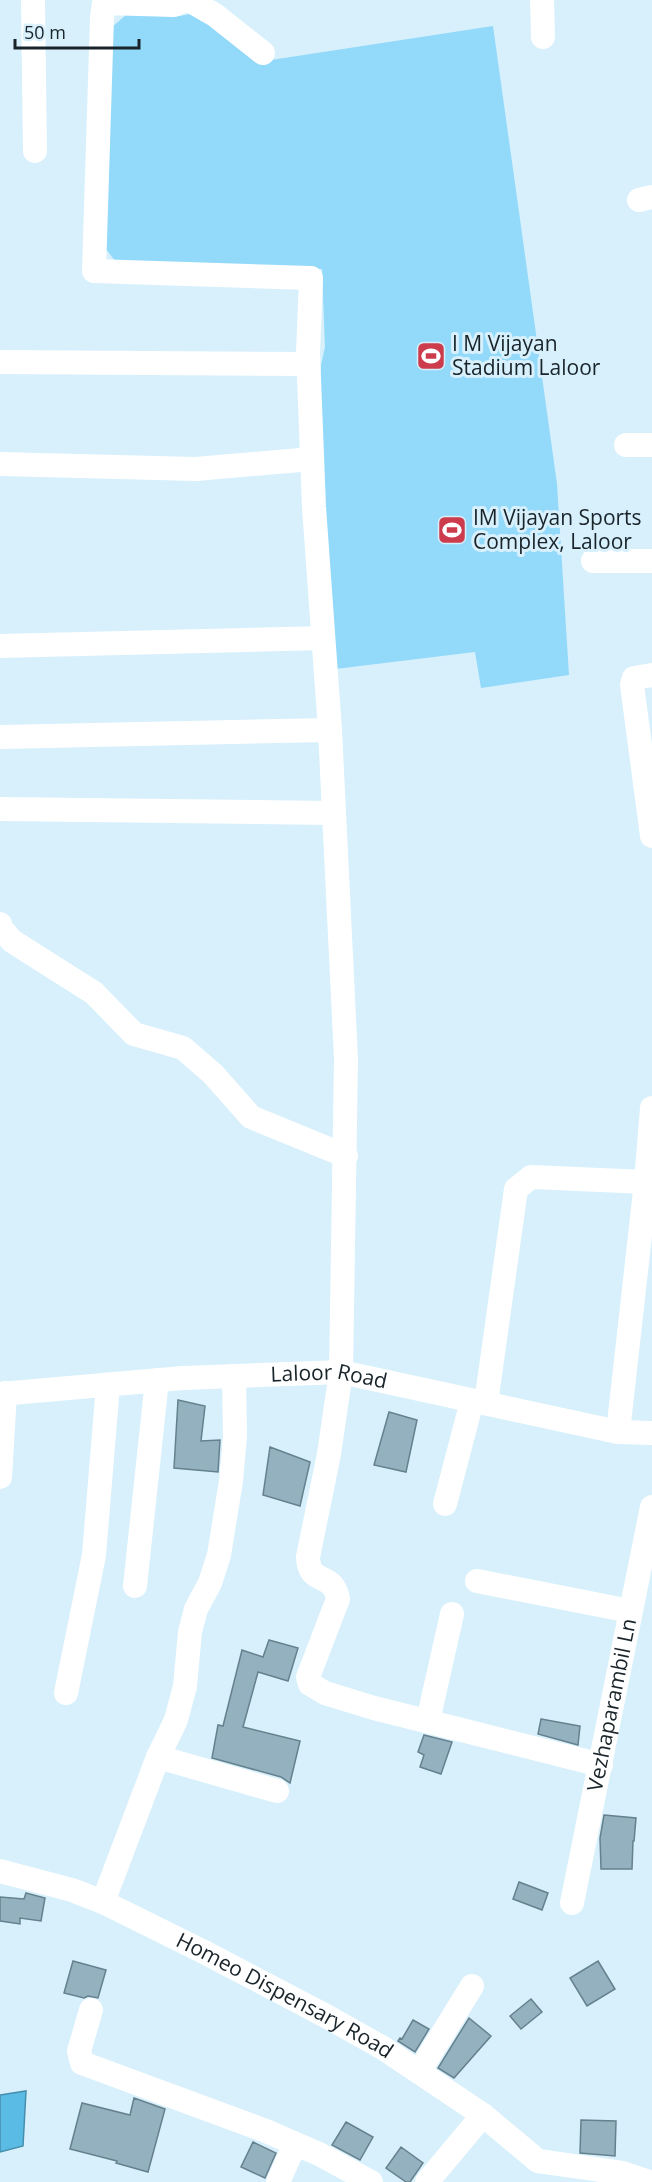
<svg xmlns="http://www.w3.org/2000/svg" width="652" height="2182" font-family="'Open Sans',sans-serif">
<style>
.green{fill:#92d9fa}
.water{fill:#5abbe5;stroke:#468ead;stroke-width:1.5}
.building{fill:#94b1bf;stroke:#65818e;stroke-width:1.5}
.lines{fill:none;stroke-linecap:round;stroke-linejoin:round}
.minor{stroke:#fff;stroke-width:24}
.labels{text-anchor:middle;stroke-width:6;stroke-linejoin:round;paint-order:stroke}
.poi-label{font-size:21px;fill:#19242a;stroke:#d7f0fc;text-anchor:start}
.street-label{font-size:21px;fill:#19242a;stroke:#d7f0fc}
</style>
<rect width="100%" height="100%" fill="#d7f0fc"/>
<path class="green" d="M200,12L258,62L493,26L557,484L569,675L481,688L475,652L335,669L318,427L321,365L325,347L322,269L177,266L116,262L106,249L111,28L127,14L180,16Z"/>
<path class="water" d="M26,2091L23,2146L0,2152V2095Z"/>
<path class="building" d="M178,1400L205,1406L201,1441L220,1440L218,1472L174,1468Z
M389,1412L417,1420L406,1472L374,1465Z
M270,1447L310,1462L300,1506L263,1495Z
M269,1640L298,1648L288,1681L258,1672L243,1727L300,1741L290,1783L281,1777L212,1758L218,1725L223,1726L242,1650L263,1657Z
M541,1719L580,1726L578,1745L538,1734Z
M424,1735L452,1742L441,1774L420,1767L424,1755L418,1752Z
M604,1815L636,1818L634,1841H633L632,1869H601L600,1838Z
M519,1882L548,1893L542,1910L513,1899Z
M26,1893L45,1898L41,1921L20,1918V1924L0,1921V1897L24,1899Z
M73,1961L106,1970L98,1998L88,1996L84,1998L64,1993Z
M598,1961L615,1989L587,2006L570,1978Z
M531,1999L542,2012L521,2029L510,2016Z
M469,2018L491,2036L454,2078L438,2068Z
M413,2020L429,2029L415,2052L398,2041L400,2038L402,2039Z
M134,2098L165,2109L148,2172L116,2163L117,2161L70,2149L82,2103L130,2115Z
M581,2120L616,2121L615,2156L580,2153Z
M346,2122L373,2137L360,2160L332,2145Z
M253,2142L276,2153L265,2178L241,2167Z
M401,2147L423,2163L410,2182H406L386,2168Z"/>
<g class="lines">
<g class="minor">
<path d="M33,0L35,151"/>
<path d="M186,0L174,5L104,3L102,17L94,271L311,278L308,353L314,507L330,730L346,1059L341,1372L329,1454L308,1557C309,1587 333,1570 338,1599L308,1677L310,1684L325,1693L374,1708L601,1765"/>
<path d="M189,0L215,15L263,53"/>
<path d="M542,0L543,37"/>
<path d="M639,200L652,197"/>
<path d="M0,362L308,364"/>
<path d="M626,445H652"/>
<path d="M0,464L196,469L312,459"/>
<path d="M593,561H652"/>
<path d="M0,646L322,638"/>
<path d="M652,675L634,678L632,685L652,836"/>
<path d="M0,737L330,730"/>
<path d="M0,809L334,813"/>
<path d="M0,924L1,928L12,941L94,993L134,1034L183,1048L213,1074L251,1117L346,1156"/>
<path d="M652,1108L646,1182H652"/>
<path id="s1" d="M0,1394L183,1378L341,1372L618,1432L652,1433"/>
<path d="M486,1403L516,1189L531,1177L646,1182L618,1432"/>
<path d="M0,1477L5,1393"/>
<path d="M445,1504L472,1401"/>
<path d="M477,1581L630,1611"/>
<path d="M135,1586L157,1380"/>
<path d="M66,1693L94,1555L108,1385"/>
<path d="M428,1721L452,1614"/>
<path d="M158,1757L277,1791"/>
<path id="s2" d="M0,1871L72,1890L103,1902L204,1952L326,2016L383,2048L483,2115L538,2161L622,2173L649,2182"/>
<path d="M103,1902L158,1757L176,1720L185,1686L190,1632L196,1609L210,1583L219,1555L231,1481L235,1437L234,1376"/>
<path id="s3" d="M572,1903L652,1507"/>
<path d="M91,2010L79,2051L82,2063L266,2131L319,2154L371,2182"/>
<path d="M419,2072L472,1986"/>
<path d="M278,2182L295,2144"/>
<path d="M427,2182L483,2115"/>
</g>
</g>
<defs>
<g id="stadium-square" transform="scale(1.5)"><rect x="-9" y="-9" width="18" height="18" rx="4" fill="#cc3c4d" stroke="#d7f0fc"/><path d="M0-5a6.5 5 0 1 0 0 10a6.5 5 0 1 0 0-10ZM-3.5-1.8h7v3.6h-7Z" fill="#fff"/></g>
</defs>
<g fill-rule="evenodd">
<use href="#stadium-square" x="431" y="356"/>
<use href="#stadium-square" x="452" y="530"/>
</g>
<g class="labels">
<g class="poi-label">
<text x="452" y="351">I M Vijayan<tspan x="452" dy="24">Stadium Laloor</tspan></text>
<text x="473" y="525">IM Vijayan Sports<tspan x="473" dy="24">Complex, Laloor</tspan></text>
</g>
<g class="street-label">
<text dy="7" stroke="none"><textPath href="#s1" startOffset="330">Laloor Road</textPath></text>
<text dy="7" stroke="none"><textPath href="#s3" startOffset="202">Vezhaparambil Ln</textPath></text>
<text dy="7" stroke="none"><textPath href="#s2" startOffset="312">Homeo Dispensary Road</textPath></text>
</g>
</g>
<path d="M15 39v9h124v-9" fill="none" stroke="#19242a" stroke-width="3"/>
<text x="24" y="39" font-size="18" fill="#19242a" stroke="#d7f0fc" stroke-width="4.5" paint-order="stroke">50 m</text>
</svg>
